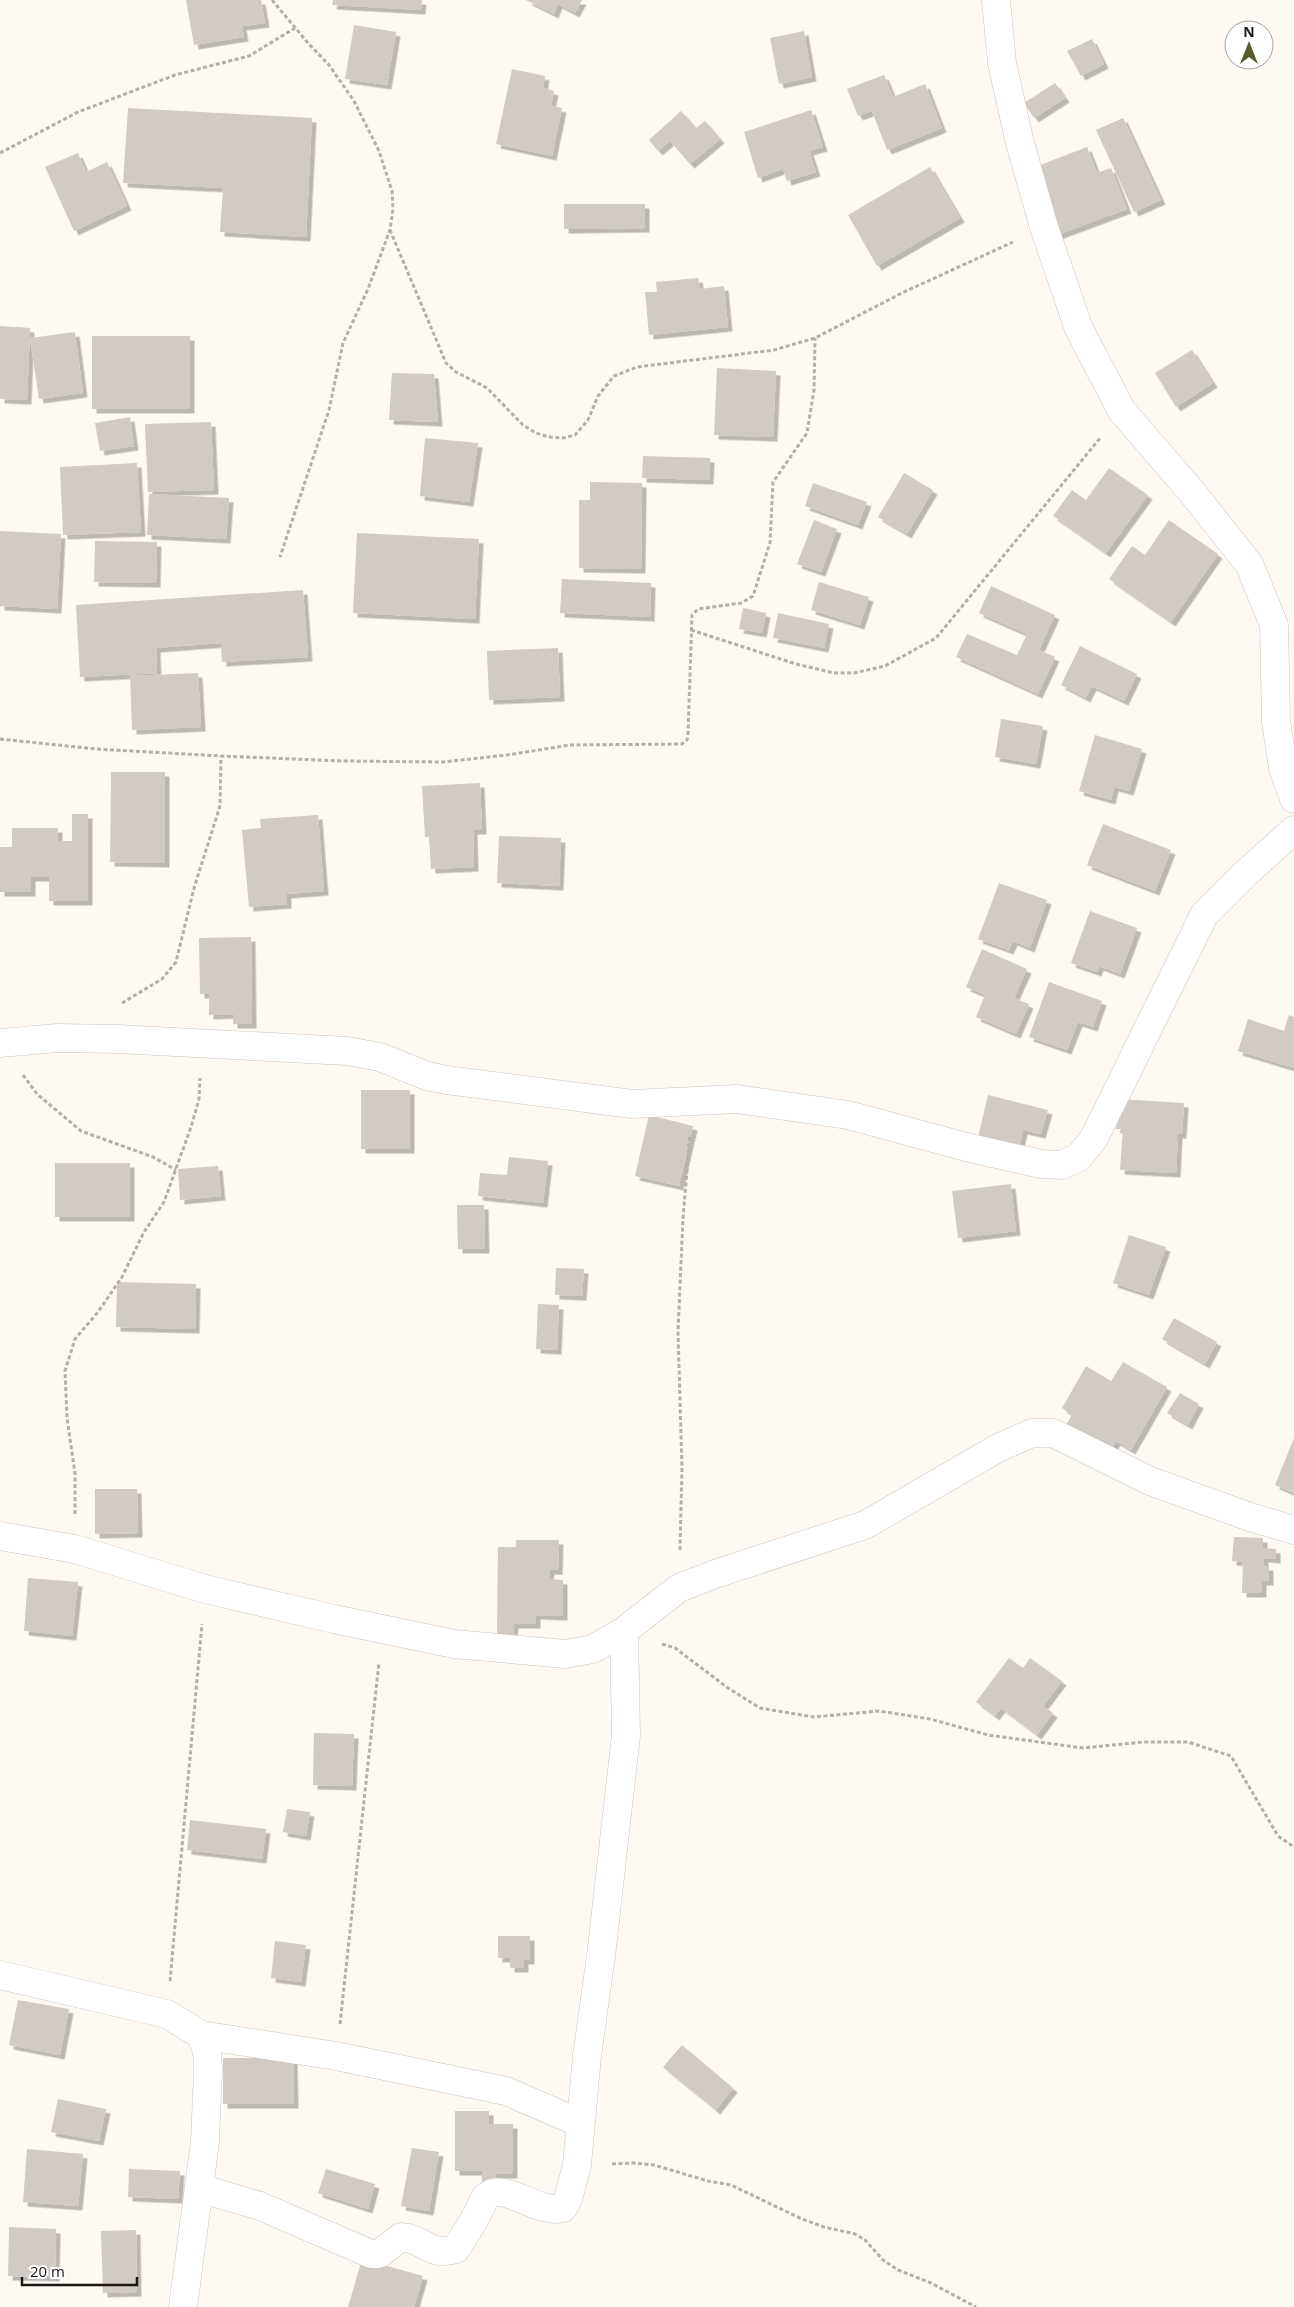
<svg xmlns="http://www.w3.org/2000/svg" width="1294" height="2307" font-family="'Open Sans',sans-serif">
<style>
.building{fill:#d2cac4;filter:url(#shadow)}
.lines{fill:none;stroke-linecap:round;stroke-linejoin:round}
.minor-casing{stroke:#cbc4bd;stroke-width:29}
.path{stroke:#b4afab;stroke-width:3;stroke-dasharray:4 2.5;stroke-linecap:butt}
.minor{stroke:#fff;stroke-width:28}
</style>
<defs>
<filter id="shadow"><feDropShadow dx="4.5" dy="4.5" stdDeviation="0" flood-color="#0004"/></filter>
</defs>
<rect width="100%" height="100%" fill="#fff9f3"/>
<path class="building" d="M186,0H261L265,23L242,26L244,37L194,45Z
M333,0H422L421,10L332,5Z
M526,0H582L575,13L558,4L554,14Z
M354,25L396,32L387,85L345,79Z
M804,31L812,77L779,84L770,38Z
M1092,39L1104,64L1081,76L1067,51Z
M512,69L545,76L543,88L554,91L551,106L562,108L552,156L496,144Z
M884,75L893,97L925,84L942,128L887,150L872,111L858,116L847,89Z
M1055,83L1065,98L1034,118L1024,103Z
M128,108L312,118L306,237L220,232L223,188L123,183Z
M811,110L823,147L809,151L816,172L787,181L783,169L758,178L744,132Z
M681,111L696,128L705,121L720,139L690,164L670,141L658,151L649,140Z
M1123,118L1161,200L1134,212L1096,130Z
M1087,147L1097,173L1111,168L1127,209L1057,235L1032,168Z
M78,153L86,172L107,162L127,206L74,231L45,167Z
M930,167L960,218L877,266L848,215Z
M564,204H645V228L564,229Z
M698,278L700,289L724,286L728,327L649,335L645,292H657L656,282Z
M0,326L30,328L27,400L0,399Z
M75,332L83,393L39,399L30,338Z
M92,336H190V409H92Z
M1192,350L1213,383L1176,407L1155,373Z
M717,368L776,371L773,437L714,435Z
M392,373L434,374L438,422L389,420Z
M130,417L134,446L100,451L95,423Z
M211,422L214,490L148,492L145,424Z
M425,438L478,443L469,502L420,496Z
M643,456L710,458L709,480L642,478Z
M137,463L141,532L63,535L60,467Z
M1109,468L1148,495L1106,553L1053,516L1072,490L1086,500Z
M904,473L933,490L907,534L878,517Z
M590,482L642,483L641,569L579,568V500H590Z
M813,483L867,502L858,525L805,506Z
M149,494L229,498L226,539L147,535Z
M814,520L837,529L821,572L797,564Z
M1169,520L1218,554L1171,622L1109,579L1132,546L1145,555Z
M0,531L61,534L57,609L0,606Z
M357,533L479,539L475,619L353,613Z
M95,541L157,542L156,583L94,582Z
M562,579L651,583L650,617L560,613Z
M819,582L869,597L860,625L811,610Z
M991,586L1055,615L1039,650L1055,657L1038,694L956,657L967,634L1017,655L1027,634L979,613Z
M303,590L308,657L222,662L221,643L156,648L157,673L80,677L76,605Z
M743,608L766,613L762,633L739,629Z
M778,613L829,624L824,648L773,638Z
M1080,646L1137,674L1124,701L1092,686L1086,698L1061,685Z
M558,648L560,697L489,700L487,651Z
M198,673L201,727L132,730L130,676Z
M1001,719L1043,726L1036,764L995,757Z
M1095,735L1142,749L1129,791L1114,787L1111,800L1079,791Z
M111,772H165V863L110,862Z
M480,783L482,830H473L474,867L431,869L429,837H425L422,786Z
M72,814H88V901H49V877H31V892H0V847H12V828H58V841H72Z
M318,815L324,891L287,894V904L249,907L242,830L261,828L260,819Z
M1103,824L1171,850L1155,891L1087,865Z
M499,836L561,838L559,886L497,883Z
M999,883L1047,900L1030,948L1013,941L1009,950L978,939Z
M1090,911L1137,928L1120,974L1099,966L1097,972L1071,963Z
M251,937L252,1024H233V1014L209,1015V994H200L199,938Z
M982,949L1027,969L1014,998L1029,1004L1016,1034L976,1017L985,995L966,987Z
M1049,982L1102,1001L1093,1027L1078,1022L1067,1050L1029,1037Z
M1289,1015L1294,1017V1068L1238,1051L1248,1019L1284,1031Z
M361,1090H410V1149H361Z
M988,1095L1048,1110L1041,1134L1023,1130L1019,1148L978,1138Z
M1118,1099L1184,1103L1182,1134H1178L1176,1173L1120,1170L1123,1129H1116Z
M649,1115L693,1126L679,1186L635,1176Z
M509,1157L548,1161L543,1203L478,1196L480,1173L507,1175Z
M55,1163H130V1217H55Z
M218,1166L221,1196L180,1200L178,1169Z
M1011,1184L1016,1231L958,1238L952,1191Z
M457,1205H484L485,1249H458Z
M1129,1235L1166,1247L1149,1295L1113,1283Z
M556,1268L584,1269L582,1296L555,1295Z
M117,1282L196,1284L195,1329L116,1327Z
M538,1304L559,1305L557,1350L536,1349Z
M1174,1318L1217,1342L1205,1364L1162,1339Z
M1123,1362L1167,1387L1131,1450L1116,1441L1109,1453L1065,1427L1072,1415L1062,1408L1086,1366L1111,1381Z
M1180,1393L1199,1404L1188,1425L1167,1413Z
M1294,1438V1493L1275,1485Z
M95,1489H137L138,1533L95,1534Z
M1234,1537L1263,1538V1548L1276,1549V1559L1264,1558V1566H1269V1581H1262V1593H1242L1243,1562L1232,1561Z
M516,1540H559L558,1570H550L549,1579L563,1580V1616L536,1615V1624H514L513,1637H497L498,1547H516Z
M28,1578L78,1582L72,1636L24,1631Z
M1009,1658L1023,1668L1030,1658L1062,1681L1043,1706L1053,1713L1037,1735L1001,1708L995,1716L976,1702Z
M314,1733L354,1734L352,1786L313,1785Z
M287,1809L310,1812L306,1836L283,1832Z
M190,1820L266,1829L262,1859L187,1850Z
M498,1936H530V1960H524V1968H510V1958H498Z
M275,1941L306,1945L301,1982L271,1978Z
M18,2000L69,2009L60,2055L9,2045Z
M682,2045L733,2088L716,2110L663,2067Z
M223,2058H293L294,2104H223Z
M58,2099L106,2109L99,2141L51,2132Z
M455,2111H489V2124H513V2174H496V2188H482V2171H455Z
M412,2148L439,2152L429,2211L401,2206Z
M27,2149L83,2154L78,2206L23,2202Z
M129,2169L180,2171L178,2199L128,2197Z
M326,2169L375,2184L368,2209L318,2193Z
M9,2227L56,2229L55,2277L8,2276Z
M136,2230L137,2292L103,2293L101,2231Z
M362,2259L423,2276L414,2307H348Z"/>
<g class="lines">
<g class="minor-casing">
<path id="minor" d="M996,0L1002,63L1020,143L1044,227L1079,329L1122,411L1191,491L1249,564L1274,625L1276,721L1283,768L1294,799
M0,1043L57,1038L118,1039L347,1051L380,1057L427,1076L447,1080L632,1104L737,1099L848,1115L966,1147L1041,1164L1062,1165L1079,1157L1094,1138L1204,915L1245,874L1294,830
M0,1536L75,1549L205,1589L334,1619L454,1644L565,1654L593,1649L624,1631L679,1588L715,1574L865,1525L998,1448L1032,1433H1053L1150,1481L1250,1517L1294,1530
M0,1975L167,2014L201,2035L207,2051L208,2071L205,2142L183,2307
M201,2035L336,2056L506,2091L580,2123
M199,2188L260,2206L371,2254H379L401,2237C427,2239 427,2257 456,2249C464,2236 473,2223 480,2209C482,2205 483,2199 487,2196C504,2181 538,2215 563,2208L568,2199L577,2165L587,2056L601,1956L626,1735L624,1631"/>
</g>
<path class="path" d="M272,0L308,43L329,65L354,101L379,151L392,191L393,209L390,230L368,289L343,343L329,410L280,557
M0,153L78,112L175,75L249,56L295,28
M390,230L446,363L456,372L487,388L523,425L536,433L549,437L564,438L575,435L588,420L598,396L614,376L637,367L774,350L815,338L902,293L1013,242
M691,630L796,664L834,673H854L885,666L936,638L1101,437
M0,739L96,749L221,756L342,761L443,762L507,755L570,745L682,744L687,740L688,735L692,615L698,609L741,603L753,596L770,543L773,482L807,433L814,390L815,338
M122,1003L162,979L176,962L194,888L220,806L221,756
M23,1075L37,1094L81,1131L153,1157L176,1170
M75,1514V1473L67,1418L65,1371L75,1339L98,1312L122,1277L144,1232L164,1202L191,1127L199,1099L200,1078
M680,1550L682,1468L678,1332L683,1218L690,1134
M662,1644L675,1648L728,1688L760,1708L814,1717L879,1711L930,1719L988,1735L1083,1748L1143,1742H1188L1231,1756L1278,1836L1294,1847
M170,1981L202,1624
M340,2024L379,1662
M612,2164L634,2163L654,2165L708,2181L731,2185L802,2219L824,2227L855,2234L865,2240L883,2260L898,2270L931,2283L976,2307"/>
<use href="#minor" class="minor"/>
</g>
<g transform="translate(1249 45)"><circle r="24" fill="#ffffff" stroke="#a3a2a1"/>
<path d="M0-4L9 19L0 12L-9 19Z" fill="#5a5c2a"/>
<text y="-8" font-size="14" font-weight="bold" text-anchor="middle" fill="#1a1715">N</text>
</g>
<path d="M22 2277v8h115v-8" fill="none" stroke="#1a1715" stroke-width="2.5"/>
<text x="30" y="2277" font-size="15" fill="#1a1715" stroke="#ffffff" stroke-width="4" paint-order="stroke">20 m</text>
</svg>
